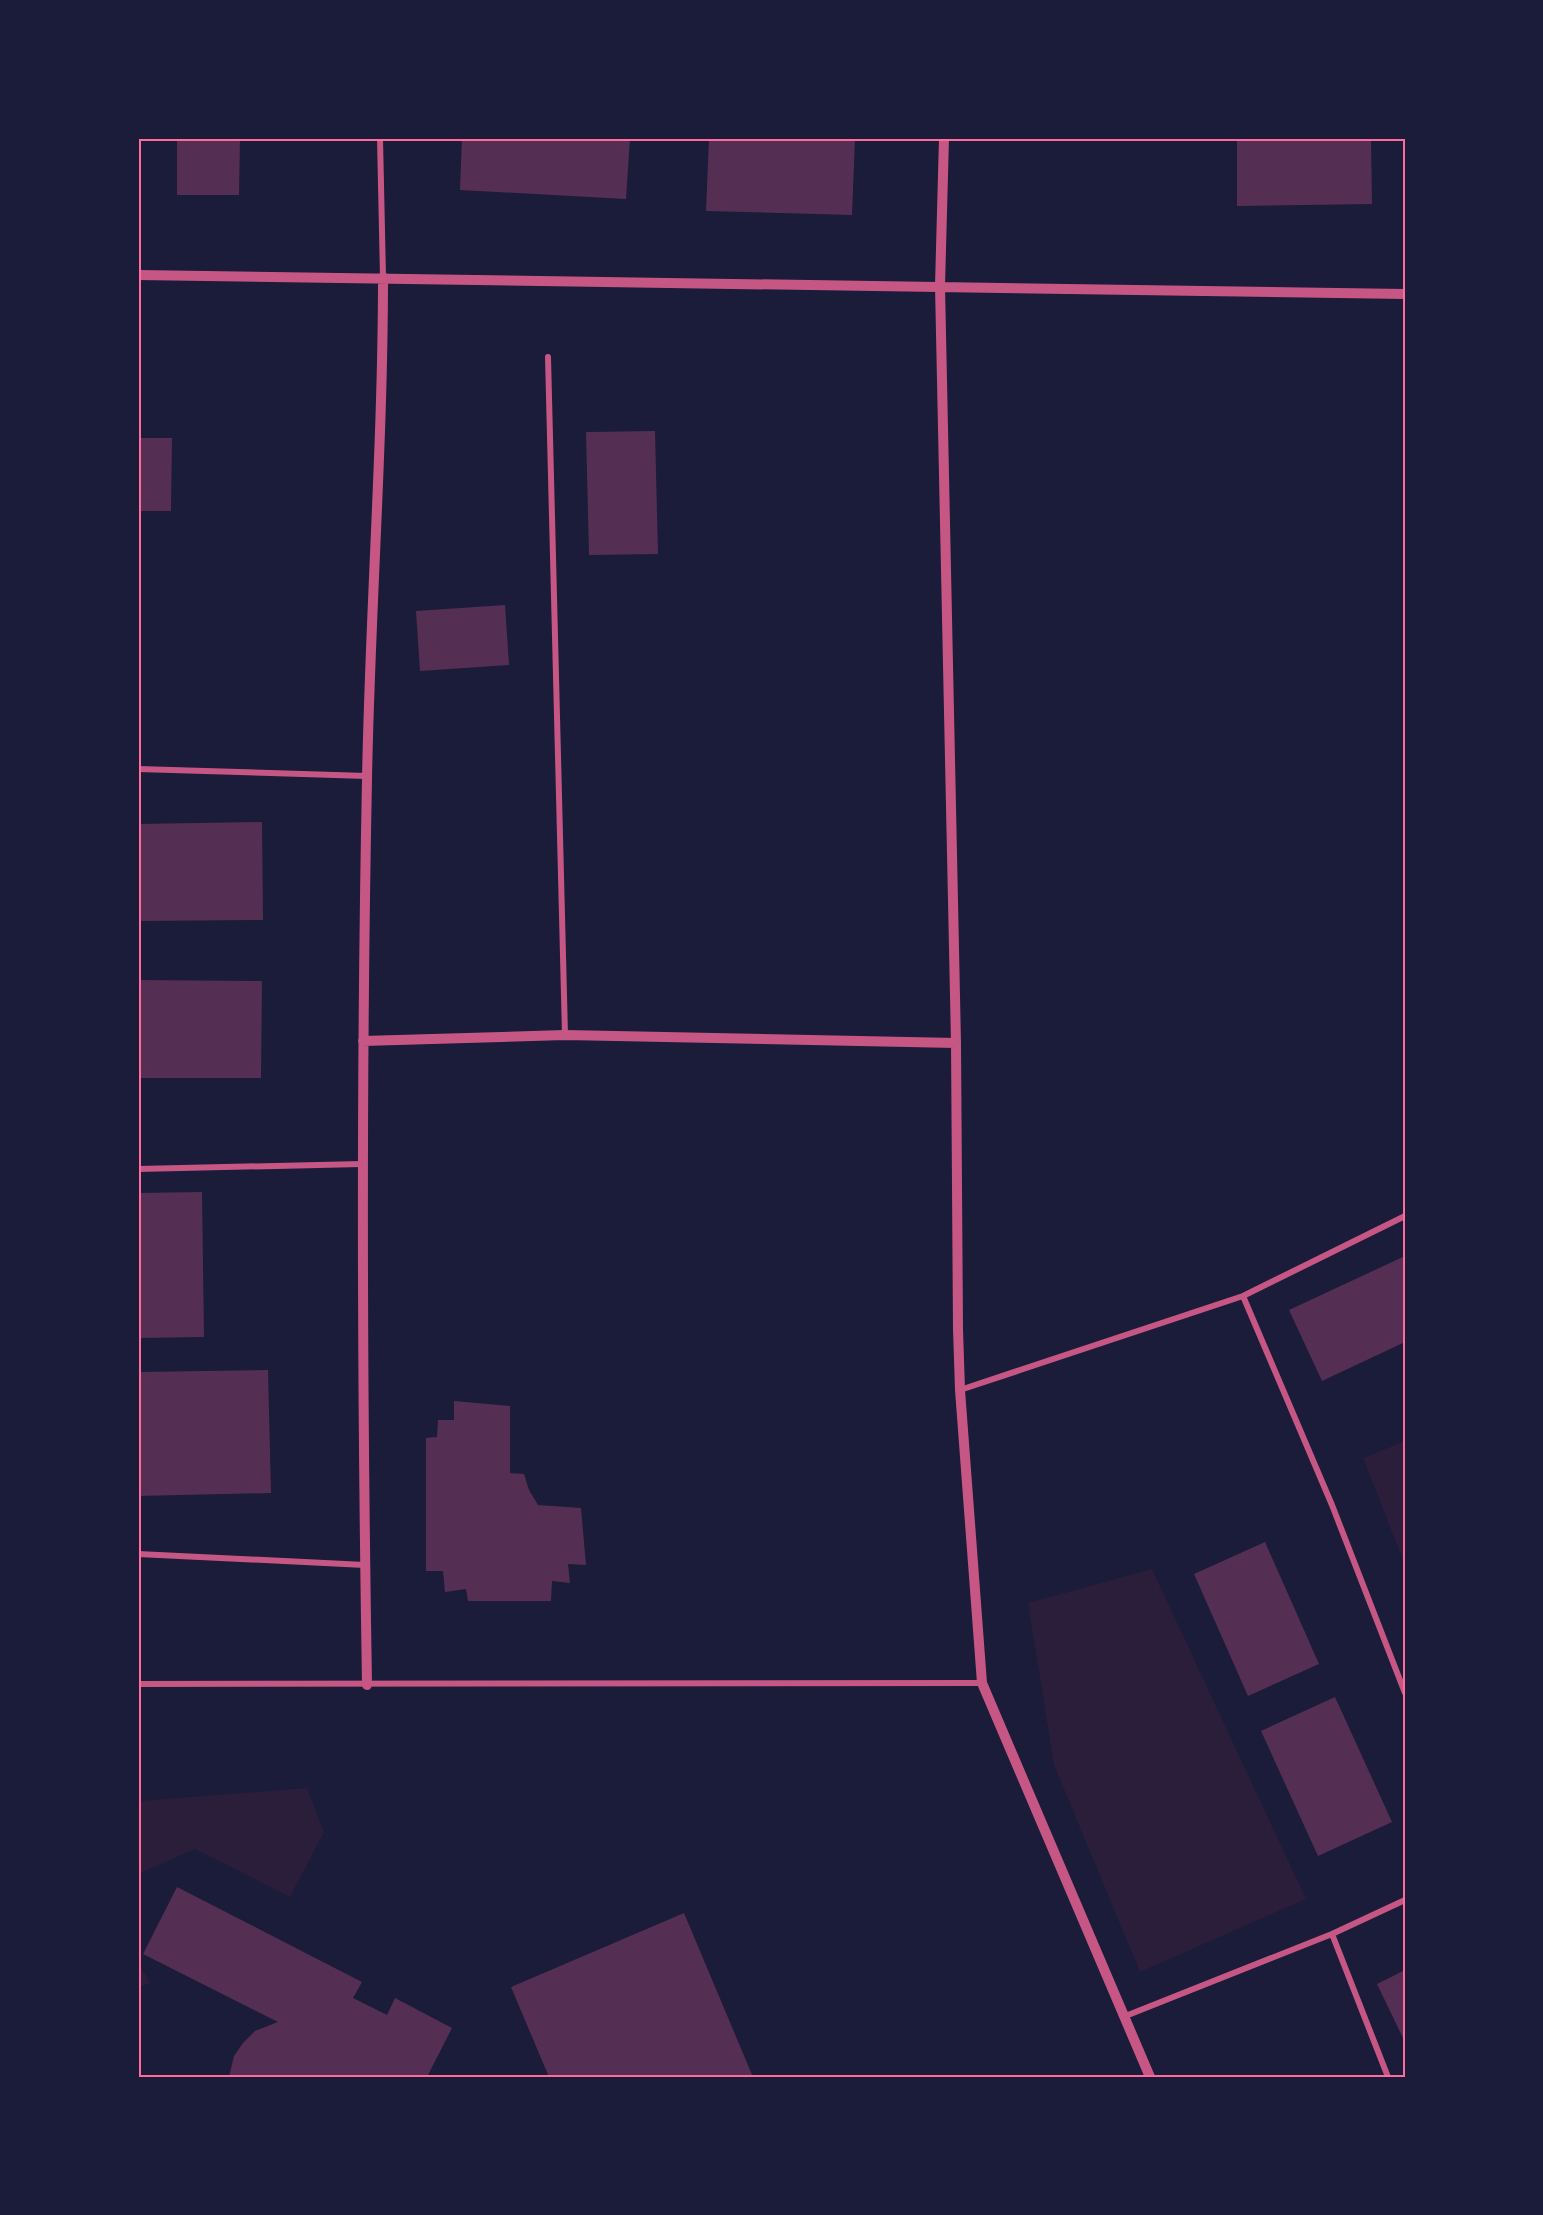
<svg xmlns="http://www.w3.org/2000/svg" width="1543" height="2215" font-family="'Exo 2',sans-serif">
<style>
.green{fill:#2a1e3b}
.building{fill:#542f53}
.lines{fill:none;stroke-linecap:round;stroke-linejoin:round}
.minor{stroke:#c65784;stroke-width:6}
.tertiary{stroke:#c65784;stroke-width:10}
.neatline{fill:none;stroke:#ff6b9d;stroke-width:2}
</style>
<rect width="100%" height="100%" fill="#1b1b3a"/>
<path class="green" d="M1405,1441V1565L1363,1458Z
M1152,1569L1306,1899L1140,1972L1054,1765L1028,1603Z
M307,1788L324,1832L290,1897L195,1849L138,1874V1801Z
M138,1964L151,1983L138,1987Z"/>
<path class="building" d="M177,138H240L239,195H177Z
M462,138H630L626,199L460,190Z
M709,138H855L852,215L706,211Z
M1237,138H1371L1372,204L1237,206Z
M655,431L658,554L589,555L586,432Z
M138,438H172L171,511H138Z
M505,605L509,665L420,671L416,611Z
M262,822L263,920L138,921V824Z
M138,980L262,981L261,1078H138Z
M202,1192L204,1337L138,1338V1193Z
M1405,1256V1342L1322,1381L1289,1310Z
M268,1370L271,1493L138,1496V1372Z
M454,1401L510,1406V1473L524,1474L529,1490L538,1505L581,1508L586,1565L568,1564L570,1583L552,1581L551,1601H468L466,1589L445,1592L443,1571H426V1438L437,1437L438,1420H454Z
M1265,1542L1319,1664L1248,1696L1194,1574Z
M1335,1697L1392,1822L1318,1856L1261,1731Z
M177,1887L362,1982L353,1998L387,2015L395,1998L452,2028L427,2077H229L234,2056L243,2043L255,2031L278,2022L143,1954Z
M684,1913L753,2077H549L511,1987Z
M1405,1970V2042L1377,1984Z"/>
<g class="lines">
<path class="minor" d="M380,138L383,277
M548,357L565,1035
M138,769L367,776
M138,1169L362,1164
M1243,1296L1332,1505L1405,1693
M960,1390L1243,1296L1405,1216
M138,1554L365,1565
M138,1684L982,1683
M1332,1934L1388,2077
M1123,2017L1332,1934L1405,1900"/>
<path class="tertiary" d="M944,138L940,286L956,1043L958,1329L960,1390L982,1683L1150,2077
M138,275L1405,294
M363,1041L565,1035L956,1043
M367,1685C362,1383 361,1081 367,779C370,612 383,445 383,277"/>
</g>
<rect width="1543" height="2215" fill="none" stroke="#1b1b3a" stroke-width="279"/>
<rect x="140" y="140" width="1264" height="1936" class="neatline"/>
</svg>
